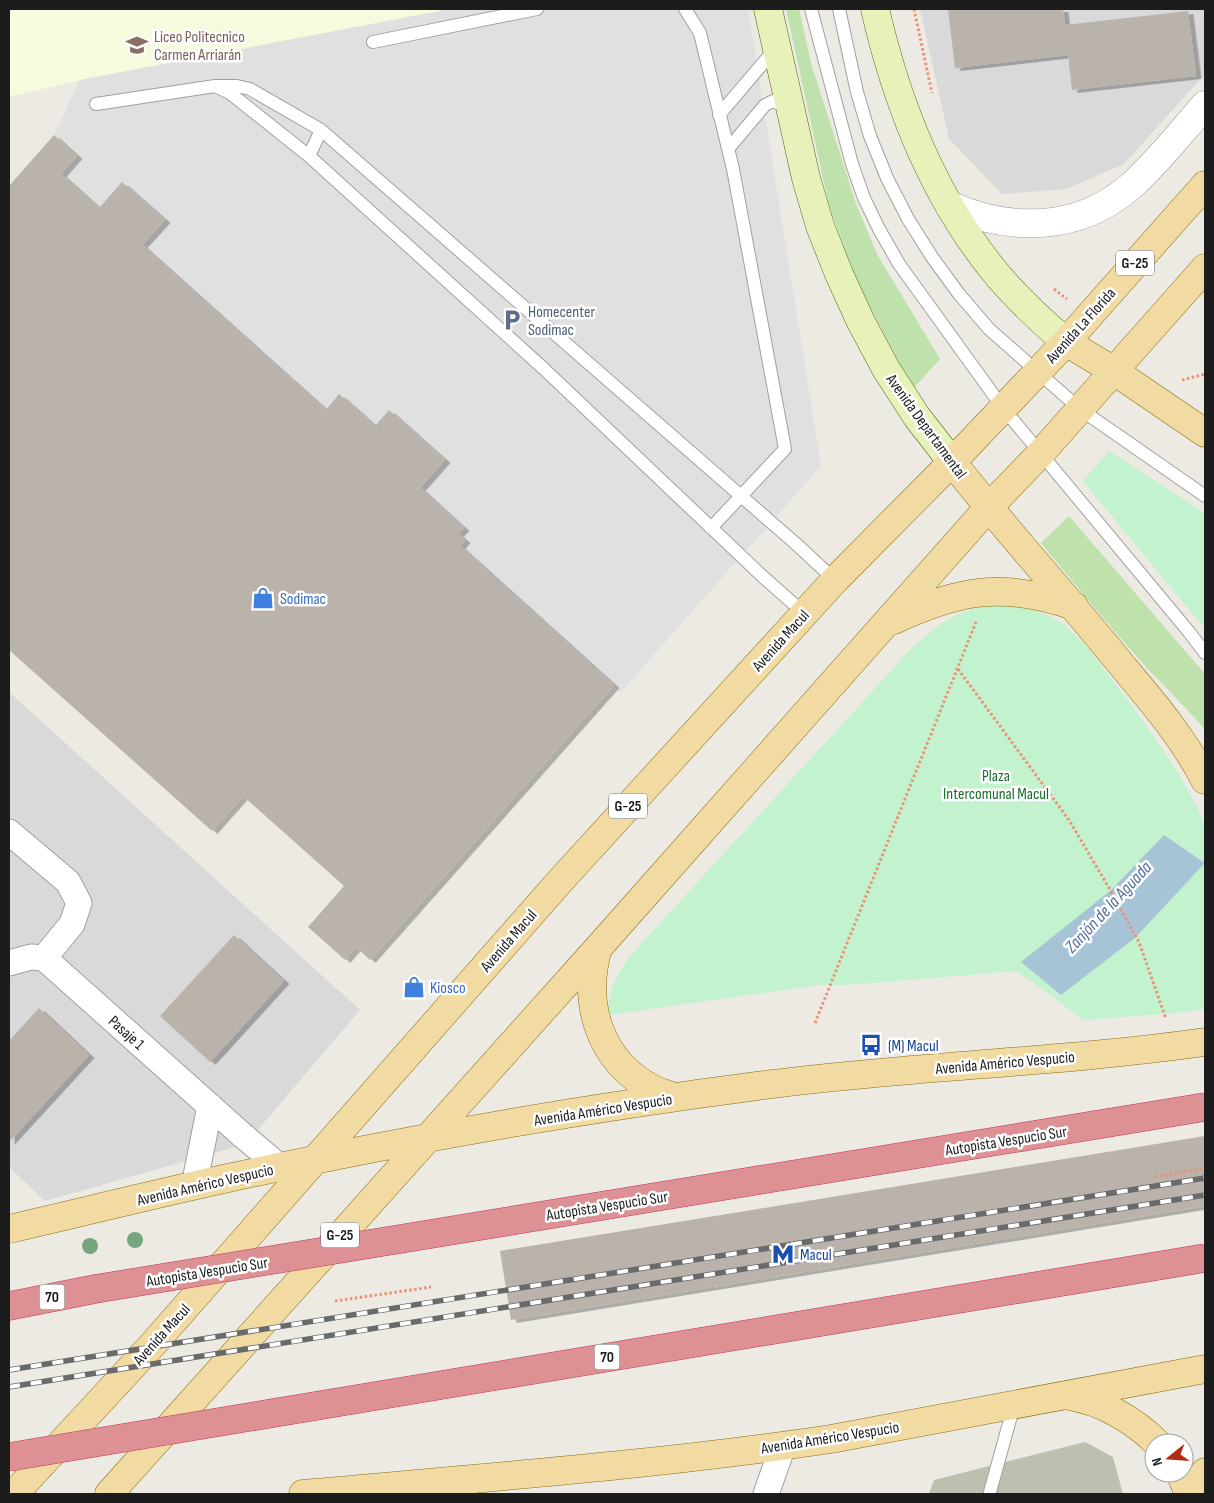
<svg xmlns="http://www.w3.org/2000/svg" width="1214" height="1503" font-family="'Sofia Sans Condensed',sans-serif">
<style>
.residential{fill:#dad9d9}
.education{fill:#f7fbdd}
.construction{fill:#bdc0af}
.grass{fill:#bfe2ad}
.park{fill:#c3f3ce}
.parking{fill:#e0e0e0}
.water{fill:#a7c4d6}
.building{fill:#b9b3ac;filter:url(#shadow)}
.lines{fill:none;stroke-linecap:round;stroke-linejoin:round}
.service-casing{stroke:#a0a0a0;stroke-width:14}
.minor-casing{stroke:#a0a0a0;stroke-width:27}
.tertiary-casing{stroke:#a0a0a0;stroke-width:29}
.secondary-casing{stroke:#50670f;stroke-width:29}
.primary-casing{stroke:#856f0f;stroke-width:29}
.motorway-casing{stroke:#c53552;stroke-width:29}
.path{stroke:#eb9275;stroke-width:3;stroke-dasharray:2.5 2.5;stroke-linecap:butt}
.service{stroke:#fff;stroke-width:12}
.minor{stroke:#fff;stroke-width:25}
.tertiary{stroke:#fff;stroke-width:28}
.secondary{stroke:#e7f2bb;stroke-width:28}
.primary{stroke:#f2dba2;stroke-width:28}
.motorway{stroke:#dd9195;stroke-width:28}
.rail-casing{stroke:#6a6a6a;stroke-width:5.5}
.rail{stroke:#fff;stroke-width:4;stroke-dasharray:11;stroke-linecap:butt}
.motorway-bridge-casing{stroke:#c53552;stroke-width:29;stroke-linecap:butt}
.motorway-bridge{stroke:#dd9195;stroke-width:28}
.tree{fill:#76a67d}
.labels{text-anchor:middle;stroke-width:5;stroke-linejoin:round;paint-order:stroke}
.shield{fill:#fff;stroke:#606060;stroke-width:1}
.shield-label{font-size:15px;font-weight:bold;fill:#1c1c1c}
.education-label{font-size:16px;fill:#785e54;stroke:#fff;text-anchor:start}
.service-label{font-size:16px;fill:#4e5e75;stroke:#fff;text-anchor:start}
.street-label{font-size:16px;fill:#1c1c1c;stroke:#fff}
.shop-label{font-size:16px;fill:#366cbe;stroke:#fff;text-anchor:start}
.park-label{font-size:16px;fill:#166e2a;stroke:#fff}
.transit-label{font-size:16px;fill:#164399;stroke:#fff;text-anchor:start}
.water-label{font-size:18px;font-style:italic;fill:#536fa1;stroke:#fff}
</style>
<defs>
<filter id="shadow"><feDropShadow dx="5.5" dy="3" stdDeviation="0" flood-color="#0004"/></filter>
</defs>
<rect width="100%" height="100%" fill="#eceae3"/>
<path class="residential" d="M920,9H1205V74L1124,164L1066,189L1002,194L949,139Z
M9,692L360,1010L246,1144L45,1201L9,1167Z"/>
<path class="education" d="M9,9H450L80,80L9,97Z"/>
<path class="construction" d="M1085,1442L1113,1457L1123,1494H929L934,1480Z"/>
<path class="grass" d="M786,9H799L811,63L856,204L878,256L940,359L913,389L857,282L829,206Z
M1069,516L1205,674V730C1187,707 1165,688 1145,666C1109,626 1075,584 1041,543Z"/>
<path class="park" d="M1109,451L1205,513V629L1083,481Z
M1001,604L1022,607L1045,614L1064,624L1087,647L1131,704L1174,766L1195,803L1205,825V862L1164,835L1110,891L1135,938L1205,863V1009L1177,1013L1084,1020L1017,971L846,985H819L609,1015C606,993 618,973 630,956L911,649C942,621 958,608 1001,604Z"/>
<path class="parking" d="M450,9H748L821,466L620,693L614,685L460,546L458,534L464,527L420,488L445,459L389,410L363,440L353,431L365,417L340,394L326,410L142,245L165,220L123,182L99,208L61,174L77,156L54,135L80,80Z"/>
<path class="water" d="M1164,835L1205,863L1135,938L1061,995L1021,962L1110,891Z"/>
<path class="building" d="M948,9H1063L1065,25L1188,11L1196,76L1072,90L1068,55L955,68Z
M54,135L77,156L61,174L99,208L122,182L165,220L142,245L326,410L339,394L375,426L389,410L445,460L420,488L464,528L458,534L465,540L460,546L614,685L370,960L356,947L345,960L308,927L344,886L243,796L212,831L9,650V186Z
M234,935L284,981L210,1062L160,1016Z
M39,1008L89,1055L9,1142V1041Z
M1205,1136V1206L511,1320L500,1251Z"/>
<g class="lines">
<g class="service-casing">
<path id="service" d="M685,9L700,33L733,169L785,449L711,528
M811,9L852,164L864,198L879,229L899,264L1003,408L1189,632L1205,653
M839,9L857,92L870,136L887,178L908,219L932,257L959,294L989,329L1080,409L1205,496
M373,42L537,9
M217,87L230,93L309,156L543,368L761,575L804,613
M96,104L215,86H237L250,89L321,130L795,543L835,580
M719,115L776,48
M728,149L765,105L773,101L790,109
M309,156L321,130
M990,1492L1014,1405"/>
</g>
<g class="minor-casing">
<path id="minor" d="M9,832L68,882L79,903L72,924L44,958
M9,963L31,957L44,958L241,1134L280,1167
M194,1186L210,1106
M766,1494L783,1446"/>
</g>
<g class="tertiary-casing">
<path id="tertiary" d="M949,205C1009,232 1079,232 1131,186C1158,162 1181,132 1205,105"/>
</g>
<g class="secondary-casing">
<path id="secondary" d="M768,9L806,178L820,226L839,274L860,320L886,369L917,417L952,462
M875,9C896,100 932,193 991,267C1013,295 1039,319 1066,342"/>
</g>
<g class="primary-casing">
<path id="primary" d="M1066,342L1114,371L1205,433
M952,462C1006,530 1065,595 1120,663C1151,700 1183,737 1205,780
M894,620C961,589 1003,582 1074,606
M598,948C582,1003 599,1061 653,1089C659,1092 667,1094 674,1097
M9,1229C82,1212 155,1194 228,1178C403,1140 580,1109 757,1086C906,1066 1056,1063 1205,1042
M1069,1396C1101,1401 1134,1420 1157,1443
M1180,1473L1189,1494
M14,1494L154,1343L561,880L835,580L952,462L1066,342L1205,185
M109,1494L598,948L988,508L1041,453L1205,268
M303,1494C479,1478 656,1465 831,1439L1205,1369
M1200,1494L1205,1472"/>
</g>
<g class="motorway-casing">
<path id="motorway" d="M9,1306L95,1289"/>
</g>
<path class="path" d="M914,9L932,93
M1054,289L1067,299
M1182,380L1205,374
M958,669L1069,820L1109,888L1139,942L1166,1019
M815,1023L976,622
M1155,1177L1205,1168
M335,1301L431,1287"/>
<use href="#service" class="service"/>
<use href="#minor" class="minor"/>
<use href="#tertiary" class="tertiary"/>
<use href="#secondary" class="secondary"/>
<use href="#primary" class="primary"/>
<use href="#motorway" class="motorway"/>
<g class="rail-casing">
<path id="rail" d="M9,1370L1205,1178
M9,1387L1205,1195"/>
</g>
<use href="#rail" class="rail"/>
<g class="motorway-bridge-casing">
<path id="motorway-bridge" d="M95,1289L1205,1107
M9,1457L1205,1258"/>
</g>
<use href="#motorway-bridge" class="motorway-bridge"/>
</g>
<g class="tree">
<circle cx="135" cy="1240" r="8"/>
<circle cx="90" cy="1246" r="8"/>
</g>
<defs>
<g id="school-bare" transform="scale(1.725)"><path d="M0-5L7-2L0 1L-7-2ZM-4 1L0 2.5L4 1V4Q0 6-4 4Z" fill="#8d6e63" stroke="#fff" stroke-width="2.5" paint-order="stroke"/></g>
<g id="parking-bare" transform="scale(1.725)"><path d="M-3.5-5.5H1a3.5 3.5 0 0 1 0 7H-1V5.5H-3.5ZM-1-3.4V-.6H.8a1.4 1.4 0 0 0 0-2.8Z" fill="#5c6f8a" stroke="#fff" stroke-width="2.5" paint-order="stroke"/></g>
<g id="shop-bare" transform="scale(1.725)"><path d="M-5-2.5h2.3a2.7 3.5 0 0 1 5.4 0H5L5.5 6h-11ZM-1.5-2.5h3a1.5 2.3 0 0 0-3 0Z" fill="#3f7fe0" stroke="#fff" stroke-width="2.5" paint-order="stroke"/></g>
<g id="bus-bare" transform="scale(1.725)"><path d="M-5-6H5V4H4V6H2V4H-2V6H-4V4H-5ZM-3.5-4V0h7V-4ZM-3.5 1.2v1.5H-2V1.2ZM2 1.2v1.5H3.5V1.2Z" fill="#1a4fb4" stroke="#fff" stroke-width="2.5" paint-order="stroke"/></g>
<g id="metro-bare" transform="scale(1.725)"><path d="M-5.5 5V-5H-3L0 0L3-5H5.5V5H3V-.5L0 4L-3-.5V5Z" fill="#1a4fb4" stroke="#fff" stroke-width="2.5" paint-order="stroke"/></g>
</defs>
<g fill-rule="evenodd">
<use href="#school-bare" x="137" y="45"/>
<use href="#parking-bare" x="512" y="320"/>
<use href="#shop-bare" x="263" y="598"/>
<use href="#shop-bare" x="414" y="987"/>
<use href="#bus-bare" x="871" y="1045"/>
<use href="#metro-bare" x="783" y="1254"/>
</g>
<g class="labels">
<g class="shield">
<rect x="1116" y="250.5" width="38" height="25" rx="4"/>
<rect x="609" y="793.5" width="38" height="25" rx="4"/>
<rect x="321" y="1222.5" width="38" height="25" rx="4"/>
<rect x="39.5" y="1284.5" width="25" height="25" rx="4"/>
<rect x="594.5" y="1344.5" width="25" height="25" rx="4"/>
</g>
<g class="shield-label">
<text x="1135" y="268">G-25</text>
<text x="628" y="811">G-25</text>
<text x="340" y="1240">G-25</text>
<text x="52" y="1302">70</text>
<text x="607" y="1362">70</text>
</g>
<g class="education-label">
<text x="154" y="42">Liceo Politecnico<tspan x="154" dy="18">Carmen Arriarán</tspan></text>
</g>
<g class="service-label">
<text x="528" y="317">Homecenter<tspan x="528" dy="18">Sodimac</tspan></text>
</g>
<g class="street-label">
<text transform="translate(1080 325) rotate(-48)" y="6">Avenida La Florida</text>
<text transform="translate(927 426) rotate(54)" y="6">Avenida Departamental</text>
<text transform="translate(780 640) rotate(-48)" y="6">Avenida Macul</text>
<text transform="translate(508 940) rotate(-49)" y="6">Avenida Macul</text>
<text transform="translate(127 1032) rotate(42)" y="6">Pasaje 1</text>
<text transform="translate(1005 1062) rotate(-5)" y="6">Avenida Américo Vespucio</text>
<text transform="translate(603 1109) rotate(-9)" y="6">Avenida Américo Vespucio</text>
<text transform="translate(1006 1140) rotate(-9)" y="6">Autopista Vespucio Sur</text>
<text transform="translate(205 1184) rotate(-13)" y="6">Avenida Américo Vespucio</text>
<text transform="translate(607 1205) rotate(-9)" y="6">Autopista Vespucio Sur</text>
<text transform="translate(207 1271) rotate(-9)" y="6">Autopista Vespucio Sur</text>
<text transform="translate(161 1334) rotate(-48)" y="6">Avenida Macul</text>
<text transform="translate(830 1437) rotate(-9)" y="6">Avenida Américo Vespucio</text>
</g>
<g class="shop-label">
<text x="280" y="604">Sodimac</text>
<text x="430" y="993">Kiosco</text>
</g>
<g class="park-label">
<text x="996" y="781">Plaza<tspan x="996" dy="18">Intercomunal Macul</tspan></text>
</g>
<g class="transit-label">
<text x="888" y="1051">(M) Macul</text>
<text x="800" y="1260">Macul</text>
</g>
<g class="water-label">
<text transform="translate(1108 907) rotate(-47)" y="6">Zanjón de la Aguada</text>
</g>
</g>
<rect width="1214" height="1503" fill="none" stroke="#1c1c1c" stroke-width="20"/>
<g transform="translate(1169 1458) rotate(253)"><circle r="24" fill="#ffffff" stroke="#a4a4a4"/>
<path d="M0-4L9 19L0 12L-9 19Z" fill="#b42b14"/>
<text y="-8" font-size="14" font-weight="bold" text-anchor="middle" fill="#1c1c1c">N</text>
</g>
</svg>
